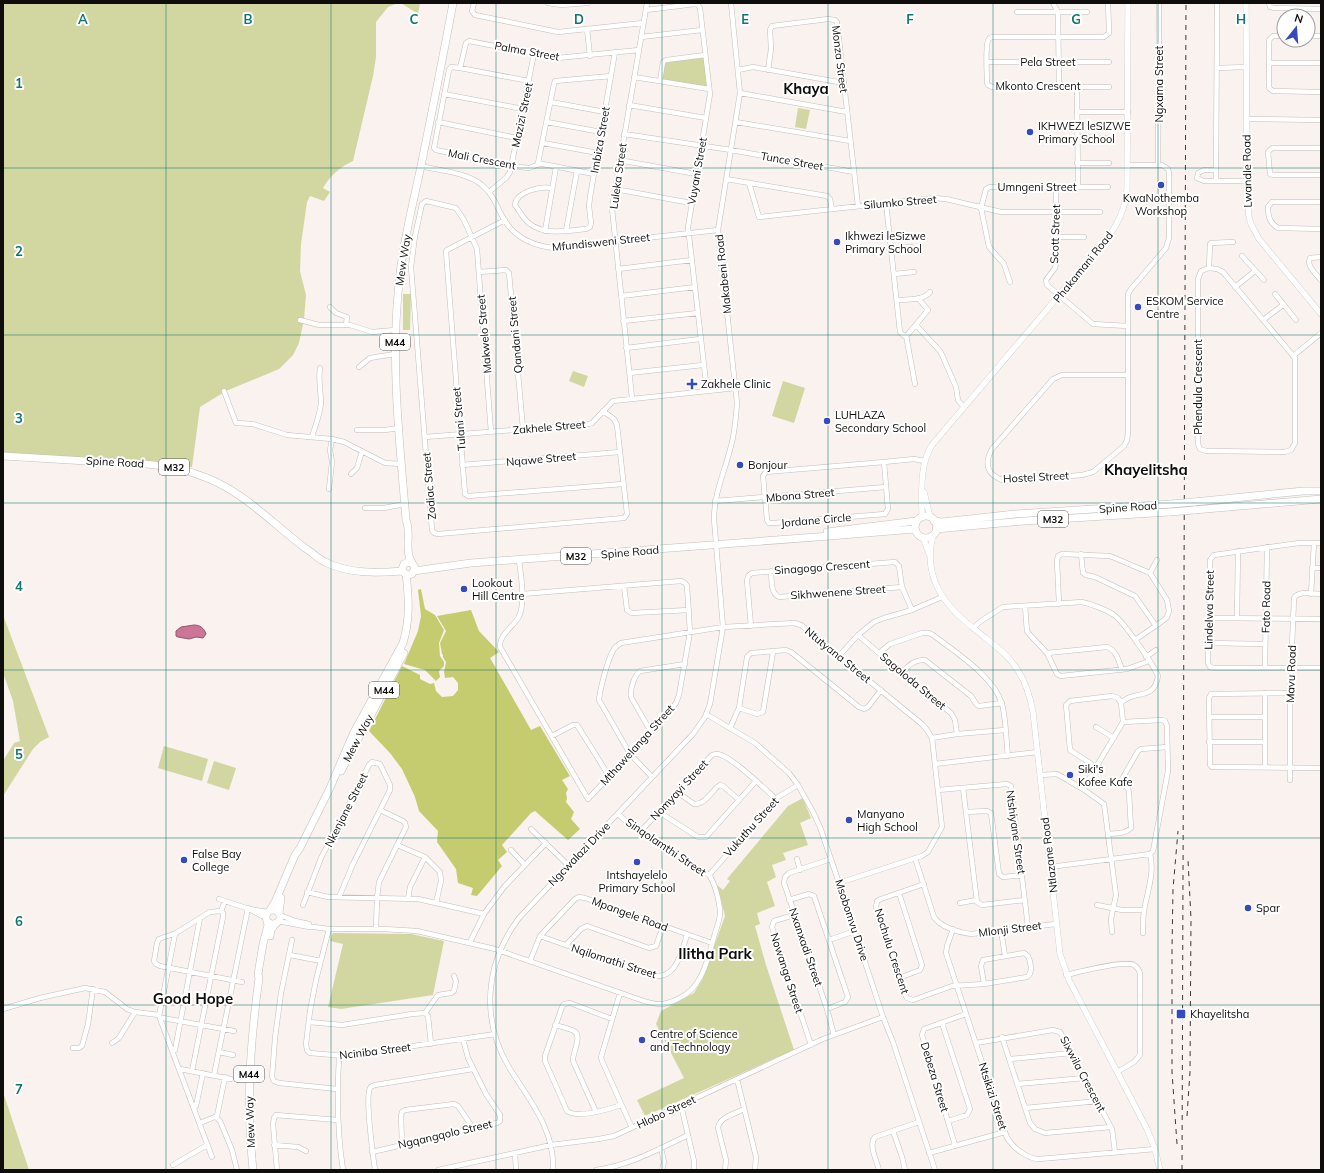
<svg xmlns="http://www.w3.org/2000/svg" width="1324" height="1173" font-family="Mulish,sans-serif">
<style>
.green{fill:#d2d7a1}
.forest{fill:#c5cc6f}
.water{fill:#cd7596;stroke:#94566d}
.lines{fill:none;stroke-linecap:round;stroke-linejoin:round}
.minor-casing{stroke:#c4bdb9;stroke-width:5.5}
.tertiary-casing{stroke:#c4bdb9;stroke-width:6}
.primary-casing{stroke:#c4bdb9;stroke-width:8}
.minor{stroke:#fff;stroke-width:4.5}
.tertiary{stroke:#fff;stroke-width:5.5}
.primary{stroke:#fff;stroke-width:7}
.rail{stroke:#3d3a39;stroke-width:1;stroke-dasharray:5 5;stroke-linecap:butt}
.primary-bridge-casing{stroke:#c4bdb9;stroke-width:8;stroke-linecap:butt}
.primary-bridge{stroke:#fff;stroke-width:7}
.grid{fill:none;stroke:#0f766e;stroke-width:1;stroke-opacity:0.55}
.poi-dot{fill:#354bbd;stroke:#fff;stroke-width:1.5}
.labels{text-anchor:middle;stroke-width:4;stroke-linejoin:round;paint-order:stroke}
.shield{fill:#fff;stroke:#575655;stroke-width:1}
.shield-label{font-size:10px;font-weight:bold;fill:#0f0d0c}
.street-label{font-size:11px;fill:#0f0d0c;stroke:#fff}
.poi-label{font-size:11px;fill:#0f0d0c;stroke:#fff;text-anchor:start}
.district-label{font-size:15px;font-weight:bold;fill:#0f0d0c;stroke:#fff}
.grid-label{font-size:13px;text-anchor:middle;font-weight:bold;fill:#0f766e;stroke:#fff;stroke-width:4;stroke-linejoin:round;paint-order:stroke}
</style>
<rect width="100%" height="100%" fill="#f9f2ee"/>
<path class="green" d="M3,3H398L388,7L376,22V57L373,76L353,161C341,166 329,177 323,188L330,192L324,201L310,196L307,202L301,244L300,271L306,295L304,319L299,343L293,355L279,369L226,391L200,407L192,467L3,455Z
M401,3H420L418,14Z
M702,58L704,59L707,85L705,87L663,79C661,74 663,66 666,62Z
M798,108L810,110L806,129L795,127Z
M403,294H411L410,330H403Z
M573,371L588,376L584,387L569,381Z
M783,381L805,388L794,423L772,416Z
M3,615L49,737L40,742L33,749L3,796V761L14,743L20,741L13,701L3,673Z
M164,746L208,759L202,781L158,768Z
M214,761L236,768L229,790L207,783Z
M803,798L811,818L800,823L808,845L783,853L786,860L772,865L776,877L767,882L775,906L757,913L760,924L755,926L766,965L794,1050L645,1116L637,1100L684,1078L656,1024L661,1011L694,993L702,980L725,916L717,885L723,890L730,881L727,879L788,806Z
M333,933L411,934L444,941L433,995L341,1009L328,1007L343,944L330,941Z
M3,1092L29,1170H3Z"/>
<path class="forest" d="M421,589L425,609L435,615L444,630L439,643L440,656L444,662V666L439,671L440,677L436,681L425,670L404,664L418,631L421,616L418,590Z
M471,610L479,631L499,652L490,658L531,730L540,726L570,776L562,780L568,789L566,793L567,798L566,802L574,812L571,819L580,829L568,840L535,811L531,813L502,845L507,852L498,860L502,866L477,896L471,895L473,888L458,883L456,869L437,842L438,831L419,811L415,797L402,769L390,753L369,731L402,666L420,675V679L430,684L434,683L436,691L442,697L453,696L458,690V683L453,677L445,678L444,672L446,662L443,657V655L442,654L440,643L446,631L437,616Z"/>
<path class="water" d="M194,625C200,625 204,628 206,634L203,638L196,637L189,639L178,637L176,636V631L181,627Z"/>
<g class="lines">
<g class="minor-casing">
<path id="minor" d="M474,3L472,11L475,15L558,32L643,23
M548,3L561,5L588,3
M1053,3L1058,12L1059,87
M1108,3L1109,30V33L1104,37H992C989,38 989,38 988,41C985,48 987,74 987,83L988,85L992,87H1109
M1269,3L1270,7L1274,8L1321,9
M646,10L695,4L698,5L700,8L710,94L688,227L707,391
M1017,12H1087
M587,29L590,56
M1284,36H1273L1269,40V88L1273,91L1321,92
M1308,36H1321
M641,37L702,30
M987,62H1109
M1269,63H1321
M460,68L466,43L469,41L557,58L639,50
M1217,68L1246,67
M738,70L753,67L844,83
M768,70L771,49L770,30L772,26L828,19L835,20L837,22L858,206
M634,77L709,89
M529,81L460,68L451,67L449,70L434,148L436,150L511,166L529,168L537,165L538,163L594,174
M660,81L663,62L666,60L705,55
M1077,86L1078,187
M740,93L847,112
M444,94L523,109
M551,102L605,112
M629,105L706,118
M1077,112H1128
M1247,119L1321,120
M438,122L517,138
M547,122L601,132
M736,122L850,141
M624,134L731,150L854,172
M1077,137L1108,138
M543,143L598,153
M1321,148H1272L1268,152L1270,174L1273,175H1321
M619,160L696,174
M538,163L554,84L555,81L611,76
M1077,163H1109
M1158,165L1159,3
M421,166C441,171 465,172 482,185C494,195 497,208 505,221C516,238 534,246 554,248L718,230
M1216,170H1204L1198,173L1197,178L1199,179L1204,181H1247
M726,179L827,196L830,199L832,209
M1216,181L1217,3
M749,183L759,217L934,198L946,199L1001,212H1100
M1056,187V264L1055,268L1046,280L1047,285L1093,324L1128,326
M552,188C542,186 516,191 515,205C518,209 521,214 524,218C538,237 566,231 586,229L590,227L591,223L589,206L590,197L615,52
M615,189L691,203
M489,192L506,178L510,172L534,54
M1321,202H1272L1268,207C1268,217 1270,223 1278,228L1321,229
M886,203L900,332L904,336L907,335L909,333L928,310L918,298
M505,220L447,250L446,252L465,494L468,496L623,484
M545,231L556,167
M566,231L577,171
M1056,237H1084
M891,249L911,247
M1242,256L1264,280
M1321,257L1310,258C1306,266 1316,274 1321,280
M1209,268L1217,269L1223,272L1295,358V443L1291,450L1285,452L1206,451L1200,449L1198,444V279L1201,271Z
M1209,268L1210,244L1211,243L1233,242
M618,269L692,260
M479,272L506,270L509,273L523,429
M894,274L914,272
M1010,282L1004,264L989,247L988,242L981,208L986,189L990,187H1108
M1235,287L1255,271
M1275,294L1296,320
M621,296L695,287
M897,300C907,299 923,301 930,292
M330,307L336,313L347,317L346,325
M300,320L319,325H350L372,332L395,330
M1263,320L1283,305
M623,321L698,313
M916,325L940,351L943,357L956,387L958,400L964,407
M906,335L915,384
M626,348L700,339
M1293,356L1321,333
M359,367L370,358L395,354
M629,373L703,365
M1128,375H1062L1053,379L992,449C983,465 988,476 1005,481L1082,475L1093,472L1124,446L1127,440L1128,433V294L1131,289L1166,248L1169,238V173L1168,169L1162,165H1128
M224,391L236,423L253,424L287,435L332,439L344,442L385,463L401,464
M632,398L612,208L647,3
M357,430H385L399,428
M491,432L477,249L464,220L456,208L426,201L422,204L415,236L411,267L432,530L434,533L438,534L624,518L627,514L617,425L614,419L603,411
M312,437C315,426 320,415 321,403C321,391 318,381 320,368
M425,437L589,424L592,423L613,401L736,388
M884,462L766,472L763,476L767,520L769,523H773L885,514L888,509L884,462L914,459L924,461
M462,465L620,452
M351,474L357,468L362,451
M329,489L332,462L330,450L332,439
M715,501L886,487
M365,508H384L405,504
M1321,543H1299L1214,555L1210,560L1208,663L1210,667L1214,668H1321
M1081,554L1083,573L1086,575L1095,577L1135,596L1156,626
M519,561C521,575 525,599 520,614C516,626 499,633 500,647L588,799L666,716L676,703L679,695L690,632L687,586L685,583L681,581L522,594
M1312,568H1321
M771,571C772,580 770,593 779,597L902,587
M1150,573L1157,560
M624,586L627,610L632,613L689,610
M1311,594L1314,543
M1059,604L1057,561L1058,556L1062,554L1110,556L1150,573L1167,600L1169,611L1167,617L1164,620L1135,640
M1025,606L1027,631L1030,635L1047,653L1057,674L1061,676L1127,669L1149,661
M1209,618L1321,619
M1237,618L1238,551
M751,626L747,581L748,576L752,573L895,562L899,566L902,587L912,610
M973,628L981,621L1003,607L1082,602C1091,604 1107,610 1114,615C1123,621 1154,665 1158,676C1154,702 1134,689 1121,703
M858,635L910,680L951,713L955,720L957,734
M1208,643L1265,644
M879,653L890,644L922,633H929L933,635C955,652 994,676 1002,704C1006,718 1006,740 1008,756
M1047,653L1107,647C1116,650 1119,661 1122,670
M839,656L858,635L874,622L884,618L912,610L942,597
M1146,657L1156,650
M1265,667L1267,547
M902,673C908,665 915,659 925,660L971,696L977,705L979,706L1002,703
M1290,693L1211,694L1209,698L1210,765L1212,767L1321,768
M739,708L757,714L763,712L773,652
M706,714L755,743L789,773L798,785L812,810L820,827L839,883L883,1017L893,1042L935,1170
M1209,717H1265
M1096,727L1114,738
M730,728L739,708L747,657L751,653L786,650L791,652L859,707L864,709L868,707L881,690
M651,732L631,697C630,689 634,676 640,671L685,664
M552,736L573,725H577L609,776
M932,738L957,734L1005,730
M1209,742H1265
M935,764L1038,752
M1096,767L1070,750L1066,705L1070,701L1112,696L1118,698L1121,703
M1265,767V693
M1040,775L1057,774L1083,789L1104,804L1116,895L1111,919L1112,932
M652,777L630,754L599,700C600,689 608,658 614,649C616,646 618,645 621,643L723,627L794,623L801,625L923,725L927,730L932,738L942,827L928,852L922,856L839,883
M1290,780V693L1294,598C1299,590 1312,594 1321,594
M963,788L977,902L982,905L1025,900
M1083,789L1123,722L1121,703
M938,790L1007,784L1011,786L1028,927
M677,792L694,804C704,805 711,793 717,787L720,785L723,786L739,800
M659,812L698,837H706L756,781
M966,812L987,811L991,813L999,874L1003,877L1022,875
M531,829L568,865
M640,832L711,756C713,754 714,754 717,754C729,754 765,789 776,799
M1109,834C1117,833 1125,834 1131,828L1129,792C1128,786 1123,784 1122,779L1138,751L1141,749L1167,747
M397,845L425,857L440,872L441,881L436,903
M511,850L525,865
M915,858L934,917C940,927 960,933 971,934L1056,924
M797,859L800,870
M831,859L789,873L785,877L784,883L827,1009L834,1035
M1050,867L1150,854L1153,851L1168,771L1167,726L1165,721L1162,720L1123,722
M709,875L778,797L798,785
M924,884L881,899L877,901L876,907L906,996L907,998L913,1000L952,986L984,984L1027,977C1033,973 1031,962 1028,956L1024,953L983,960L981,966L984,984
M307,892L328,897L418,899L484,914
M899,893L922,965L920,970L899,978
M219,899L249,909L268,912
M408,899L410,887L425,857
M789,900L809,894L814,896L848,997L845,1002L827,1009
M225,901L221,911L210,912L176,933L159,939L157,943L154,961L156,964L160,966L242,982
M960,903L976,900
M303,905L321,858L369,765L372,762L380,764L390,785V790L353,864L339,897
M1097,905L1122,910H1144
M251,910L266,918
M280,915L295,921L309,924
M794,915L774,921L772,927L811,1045
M278,921L309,927H314L329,929H384L417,931L495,949L641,1000C647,1002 654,1004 660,1004C670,1004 686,996 693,988C705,974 709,954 714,937C716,929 720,921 720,913C720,903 715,883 709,875L640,832L630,825L618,814
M329,929L316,980L310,1011L306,1044L307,1050L310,1053L345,1056L495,1034
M376,929L377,898L379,882L406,827L405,823L403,821L380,810
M953,929L947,946L946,953L1005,1132C1006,1136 1008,1140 1011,1143C1017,1151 1030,1159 1039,1159L1155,1149
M1001,930L1005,956
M1143,933C1143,926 1143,918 1144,911C1147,892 1155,873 1150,854
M175,934L159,1016L212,1157
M540,936L650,975C676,982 681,953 687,935
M292,940L281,993L275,1038L272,1077L274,1081L279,1083L337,1089
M829,940L855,931
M470,942L484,914L504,887L546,843
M566,945L581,929L587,926L649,948L656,946L663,926
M290,955L321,961
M530,961L540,936L575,899L579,897L585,898L712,943
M1066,975C1079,972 1124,960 1134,965C1137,967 1139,970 1140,973V1055L1134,1062L1117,1072
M620,993L601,1057L602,1061L632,1128
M3,1009L40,998L85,988L105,992L127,1009L135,1012L159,1015
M425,1013L438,995L451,993L454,991L456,981L454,976
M425,1013L428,1016L431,1044
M160,1018H163L234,1031
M612,1019L570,1003L564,1004L562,1007L545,1056V1061L567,1111C578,1119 609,1109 621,1105
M309,1022L342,1025L412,1014L425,1013
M942,1023L970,1109L967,1115L948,1121
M555,1025C561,1027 568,1028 574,1031C583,1036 572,1053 573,1061L596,1112
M1002,1037L1030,1123L1035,1129L1045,1133L1111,1127
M112,1043L119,1038L135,1012
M976,1043L1053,1030L1060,1032L1112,1129L1115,1152
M73,1048H79L82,1046L88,1024L93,989
M173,1051L175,1050L200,918
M219,1052L233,1055
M339,1057C337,1095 337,1132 343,1170
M1010,1059L1071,1053
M180,1069L231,1079
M192,1071L223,917V913L221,911
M214,1075L248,908
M737,1079L756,1157L755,1170
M1017,1084L1085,1078
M681,1105L694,1161V1170
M194,1108L196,1106L203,1073
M1025,1108L1098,1101
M216,1117L220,1121L232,1150L237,1170
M200,1123L217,1116L225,1077
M893,1131L902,1157L905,1170
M402,1144L401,1116L402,1112L405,1110L454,1104L458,1106L473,1128
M274,1145L298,1147L306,1151
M955,1145L922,1035L924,1029L966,1014
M661,1148L664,1162L662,1170
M372,1152L497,1123L500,1121V1115L486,1094L468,1058L463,1039
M515,1153L516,1170
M929,1153L1005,1132
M173,1165L207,1145
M277,1170L273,1124L274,1118L276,1115L338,1120
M375,1170C373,1157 365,1097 370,1088C371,1086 373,1086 375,1085L473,1069
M438,1170L551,1145L599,1139L614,1136L823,1039L883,1017
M553,1170C555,1130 530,1101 510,1069C480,1020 485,963 519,918L693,734L705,717L710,704L723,627L714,519C714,493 725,471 731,446C735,432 736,417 737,403L718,230L740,93L731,3
M596,1170C630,1165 657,1150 688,1135
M725,1170L726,1160L718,1128C719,1117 735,1114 744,1109
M879,1170C877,1161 868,1145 875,1137L919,1122"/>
</g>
<g class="tertiary-casing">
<path id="tertiary" d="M1246,3L1247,197L1249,217L1251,224L1259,239L1321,314
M924,492L930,517
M922,517C922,492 919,466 932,445L1105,241C1118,225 1125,210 1127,190L1128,3
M933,535C922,577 944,606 977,631C991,643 1007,653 1017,669C1026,682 1030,696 1033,712L1060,954L1069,980L1147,1129L1155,1149L1160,1170
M923,537L929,554"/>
</g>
<g class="primary-casing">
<path id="primary" d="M3,456C36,458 70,460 103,462C138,463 174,464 207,478C245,493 273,524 305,548C312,552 318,559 325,562C349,574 377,573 402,571
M1194,502L1303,491H1321
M1194,510L1321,499
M915 527a11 11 0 1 1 22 0a11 11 0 1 1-22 0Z
M934,521L942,522L1015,514L1171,504
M936,529L1024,521L1170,512
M827,532L916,521
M414,571L471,563L830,536L915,529
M406,574L409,575L412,574L415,568C413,564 410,561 409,556C406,544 411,532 406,520C400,445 391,369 398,294C401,251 412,208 421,166C432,112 443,57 453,3
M341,771L404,653
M270,910L275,902L295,855L300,848L330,788L353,734L403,643C410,620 409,598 406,574L403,572L402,569L404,564L408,562L412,563
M266 917a7 7 0 1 1 14 0a7 7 0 1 1-14 0Z
M279,913L281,898
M270,936L271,930L276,923
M253,1170C246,1103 250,1045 259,978L258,974L263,944L268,925L267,921"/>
</g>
<use href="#minor" class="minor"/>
<use href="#tertiary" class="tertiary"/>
<use href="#primary" class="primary"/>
<path class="rail" d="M1187,1116L1190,1072L1191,919L1188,860
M1177,1144L1172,1072V948L1173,889L1178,831
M1182,1170L1186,3"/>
<g class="primary-bridge-casing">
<path id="primary-bridge" d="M1171,504L1194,502
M1170,512L1194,510"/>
</g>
<use href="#primary-bridge" class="primary-bridge"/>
</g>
<path class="grid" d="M166,3V1170M331,3V1170M496,3V1170M662,3V1170M828,3V1170M993,3V1170M1158,3V1170M3,168H1321M3,335H1321M3,503H1321M3,670H1321M3,838H1321M3,1005H1321"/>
<g class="poi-dot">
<circle cx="1030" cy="132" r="4"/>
<circle cx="1161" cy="185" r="4"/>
<circle cx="837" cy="242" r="4"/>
<circle cx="1138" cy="307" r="4"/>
<path d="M690 378h4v4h4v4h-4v4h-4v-4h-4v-4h4z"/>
<circle cx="827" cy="421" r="4"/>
<circle cx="740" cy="465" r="4"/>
<circle cx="464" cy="589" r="4"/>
<circle cx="1070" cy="775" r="4"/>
<circle cx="849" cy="820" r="4"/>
<circle cx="184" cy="860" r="4"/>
<circle cx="637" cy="862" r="4"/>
<circle cx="1248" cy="908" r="4"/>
<rect x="1176" y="1009" width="10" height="10" rx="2"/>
<circle cx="642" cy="1040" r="4"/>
</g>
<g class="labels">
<g class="shield">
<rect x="380" y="334" width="30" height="16" rx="3"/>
<rect x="159" y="459" width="30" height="16" rx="3"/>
<rect x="1038" y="511" width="30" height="16" rx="3"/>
<rect x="561" y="548" width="30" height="16" rx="3"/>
<rect x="369" y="682" width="30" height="16" rx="3"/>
<rect x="234" y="1066" width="30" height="16" rx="3"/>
</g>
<g class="shield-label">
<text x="395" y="346">M44</text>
<text x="174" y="471">M32</text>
<text x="1053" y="523">M32</text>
<text x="576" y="560">M32</text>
<text x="384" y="694">M44</text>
<text x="249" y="1078">M44</text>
</g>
<g class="street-label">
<text transform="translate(527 51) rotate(10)" y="4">Palma Street</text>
<text transform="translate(840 59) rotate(83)" y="4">Monza Street</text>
<text x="1048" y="66">Pela Street</text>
<text transform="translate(1159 84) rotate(-90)" y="4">Ngxama Street</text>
<text x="1038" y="90">Mkonto Crescent</text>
<text transform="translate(522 115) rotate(-78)" y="4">Mazizi Street</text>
<text transform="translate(600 140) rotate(-80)" y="4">Imbiza Street</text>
<text transform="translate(482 159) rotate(11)" y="4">Mali Crescent</text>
<text transform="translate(792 161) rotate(10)" y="4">Tunce Street</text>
<text transform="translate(697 171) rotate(-80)" y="4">Vuyani Street</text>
<text transform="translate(1247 171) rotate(-91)" y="4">Lwandle Road</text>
<text transform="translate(618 176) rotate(-82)" y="4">Luleka Street</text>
<text x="1037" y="191">Umngeni Street</text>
<text transform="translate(900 202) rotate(-5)" y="4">Silumko Street</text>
<text transform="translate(1055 234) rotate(-88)" y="4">Scott Street</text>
<text transform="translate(601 242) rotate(-6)" y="4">Mfundisweni Street</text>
<text transform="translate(403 260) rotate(-81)" y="4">Mew Way</text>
<text transform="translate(1083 267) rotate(-51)" y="4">Phakamani Road</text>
<text transform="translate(723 274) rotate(-96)" y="4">Makabeni Road</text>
<text transform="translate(484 334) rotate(-95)" y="4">Makwelo Street</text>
<text transform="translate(515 335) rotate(-95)" y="4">Qandani Street</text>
<text transform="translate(1198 387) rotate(-90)" y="4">Phendula Crescent</text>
<text transform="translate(459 419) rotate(-95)" y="4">Tulani Street</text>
<text transform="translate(549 427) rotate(-5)" y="4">Zakhele Street</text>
<text transform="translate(541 459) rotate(-5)" y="4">Nqawe Street</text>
<text transform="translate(115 462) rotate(3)" y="4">Spine Road</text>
<text transform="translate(1036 477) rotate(-3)" y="4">Hostel Street</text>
<text transform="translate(429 486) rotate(-95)" y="4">Zodiac Street</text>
<text transform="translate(800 495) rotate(-5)" y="4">Mbona Street</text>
<text transform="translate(1128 507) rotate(-4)" y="4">Spine Road</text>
<text transform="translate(816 520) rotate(-5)" y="4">Jordane Circle</text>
<text transform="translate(630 552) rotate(-5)" y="4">Spine Road</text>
<text transform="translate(822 567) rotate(-4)" y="4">Sinagogo Crescent</text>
<text transform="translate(838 592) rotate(-4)" y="4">Sikhwenene Street</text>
<text transform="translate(1266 607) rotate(-89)" y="4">Fato Road</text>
<text transform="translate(1209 610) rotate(-89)" y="4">Lindelwa Street</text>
<text transform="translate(838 655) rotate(39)" y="4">Ntutyana Street</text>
<text transform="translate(1291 674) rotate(-88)" y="4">Mavu Road</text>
<text transform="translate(913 681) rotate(40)" y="4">Sagoloda Street</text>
<text transform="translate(358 738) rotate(-62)" y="4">Mew Way</text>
<text transform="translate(637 745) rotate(-48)" y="4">Mthawelanga Street</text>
<text transform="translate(679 790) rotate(-47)" y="4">Nomyayi Street</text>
<text transform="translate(346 810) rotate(-63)" y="4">Nkenjane Street</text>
<text transform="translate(751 827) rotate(-48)" y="4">Vukuthu Street</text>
<text transform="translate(1016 832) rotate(82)" y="4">Ntshiyane Street</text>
<text transform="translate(666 847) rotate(34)" y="4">Sinqolamthi Street</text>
<text transform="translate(579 854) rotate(-46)" y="4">Ngcwalazi Drive</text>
<text transform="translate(1049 855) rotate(-97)" y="4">Ntlazane Road</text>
<text transform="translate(630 914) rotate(20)" y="4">Mpangele Road</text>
<text transform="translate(852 920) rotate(72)" y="4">Msobomvu Drive</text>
<text transform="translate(1010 929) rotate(-7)" y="4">Mlonji Street</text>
<text transform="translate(806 947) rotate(71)" y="4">Nxanxadi Street</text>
<text transform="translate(892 951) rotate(72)" y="4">Nochulu Crescent</text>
<text transform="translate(614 961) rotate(18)" y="4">Nqilomathi Street</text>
<text transform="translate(787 973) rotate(72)" y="4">Nowanga Street</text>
<text transform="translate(375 1051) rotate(-7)" y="4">Nciniba Street</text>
<text transform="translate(1083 1074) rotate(62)" y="4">Sixwila Crescent</text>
<text transform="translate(935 1077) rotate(73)" y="4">Debeza Street</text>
<text transform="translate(993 1096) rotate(72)" y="4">Ntsikizi Street</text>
<text transform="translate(666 1112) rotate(-25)" y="4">Hlobo Street</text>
<text transform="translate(250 1122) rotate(-92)" y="4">Mew Way</text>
<text transform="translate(445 1134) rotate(-13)" y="4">Ngqangqolo Street</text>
</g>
<g class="poi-label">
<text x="1038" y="130">IKHWEZI leSIZWE<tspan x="1038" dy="13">Primary School</tspan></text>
<text x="1161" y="202" text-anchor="middle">KwaNothemba<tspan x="1161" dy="13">Workshop</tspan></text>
<text x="845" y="240">Ikhwezi leSizwe<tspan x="845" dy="13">Primary School</tspan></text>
<text x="1146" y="305">ESKOM Service<tspan x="1146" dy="13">Centre</tspan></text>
<text x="701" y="388">Zakhele Clinic</text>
<text x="835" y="419">LUHLAZA<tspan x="835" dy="13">Secondary School</tspan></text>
<text x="748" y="469">Bonjour</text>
<text x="472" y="587">Lookout<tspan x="472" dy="13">Hill Centre</tspan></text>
<text x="1078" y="773">Siki's<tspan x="1078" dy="13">Kofee Kafe</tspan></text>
<text x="857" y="818">Manyano<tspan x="857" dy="13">High School</tspan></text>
<text x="192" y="858">False Bay<tspan x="192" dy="13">College</tspan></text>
<text x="637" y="879" text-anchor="middle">Intshayelelo<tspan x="637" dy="13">Primary School</tspan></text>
<text x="1256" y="912">Spar</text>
<text x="1190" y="1018">Khayelitsha</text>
<text x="650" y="1038">Centre of Science<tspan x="650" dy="13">and Technology</tspan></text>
</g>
<g class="district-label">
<text x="806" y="94">Khaya</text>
<text x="1146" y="475">Khayelitsha</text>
<text x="715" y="959">Ilitha Park</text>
<text x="193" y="1004">Good Hope</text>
</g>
</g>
<g class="grid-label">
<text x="83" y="24">A</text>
<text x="248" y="24">B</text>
<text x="414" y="24">C</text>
<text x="579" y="24">D</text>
<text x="745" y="24">E</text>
<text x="910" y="24">F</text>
<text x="1076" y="24">G</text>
<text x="1241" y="24">H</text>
<text x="19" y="88">1</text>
<text x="19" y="256">2</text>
<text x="19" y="423">3</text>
<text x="19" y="591">4</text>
<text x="19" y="759">5</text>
<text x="19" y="926">6</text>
<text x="19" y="1094">7</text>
</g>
<rect width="1324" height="1173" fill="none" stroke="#0f0d0c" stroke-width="8"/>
<g transform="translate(1296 28) rotate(17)"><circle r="19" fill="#ffffff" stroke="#9f9e9e"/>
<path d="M0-3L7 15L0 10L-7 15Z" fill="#354bbd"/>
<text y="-6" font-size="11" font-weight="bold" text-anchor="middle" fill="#0f0d0c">N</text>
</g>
</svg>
